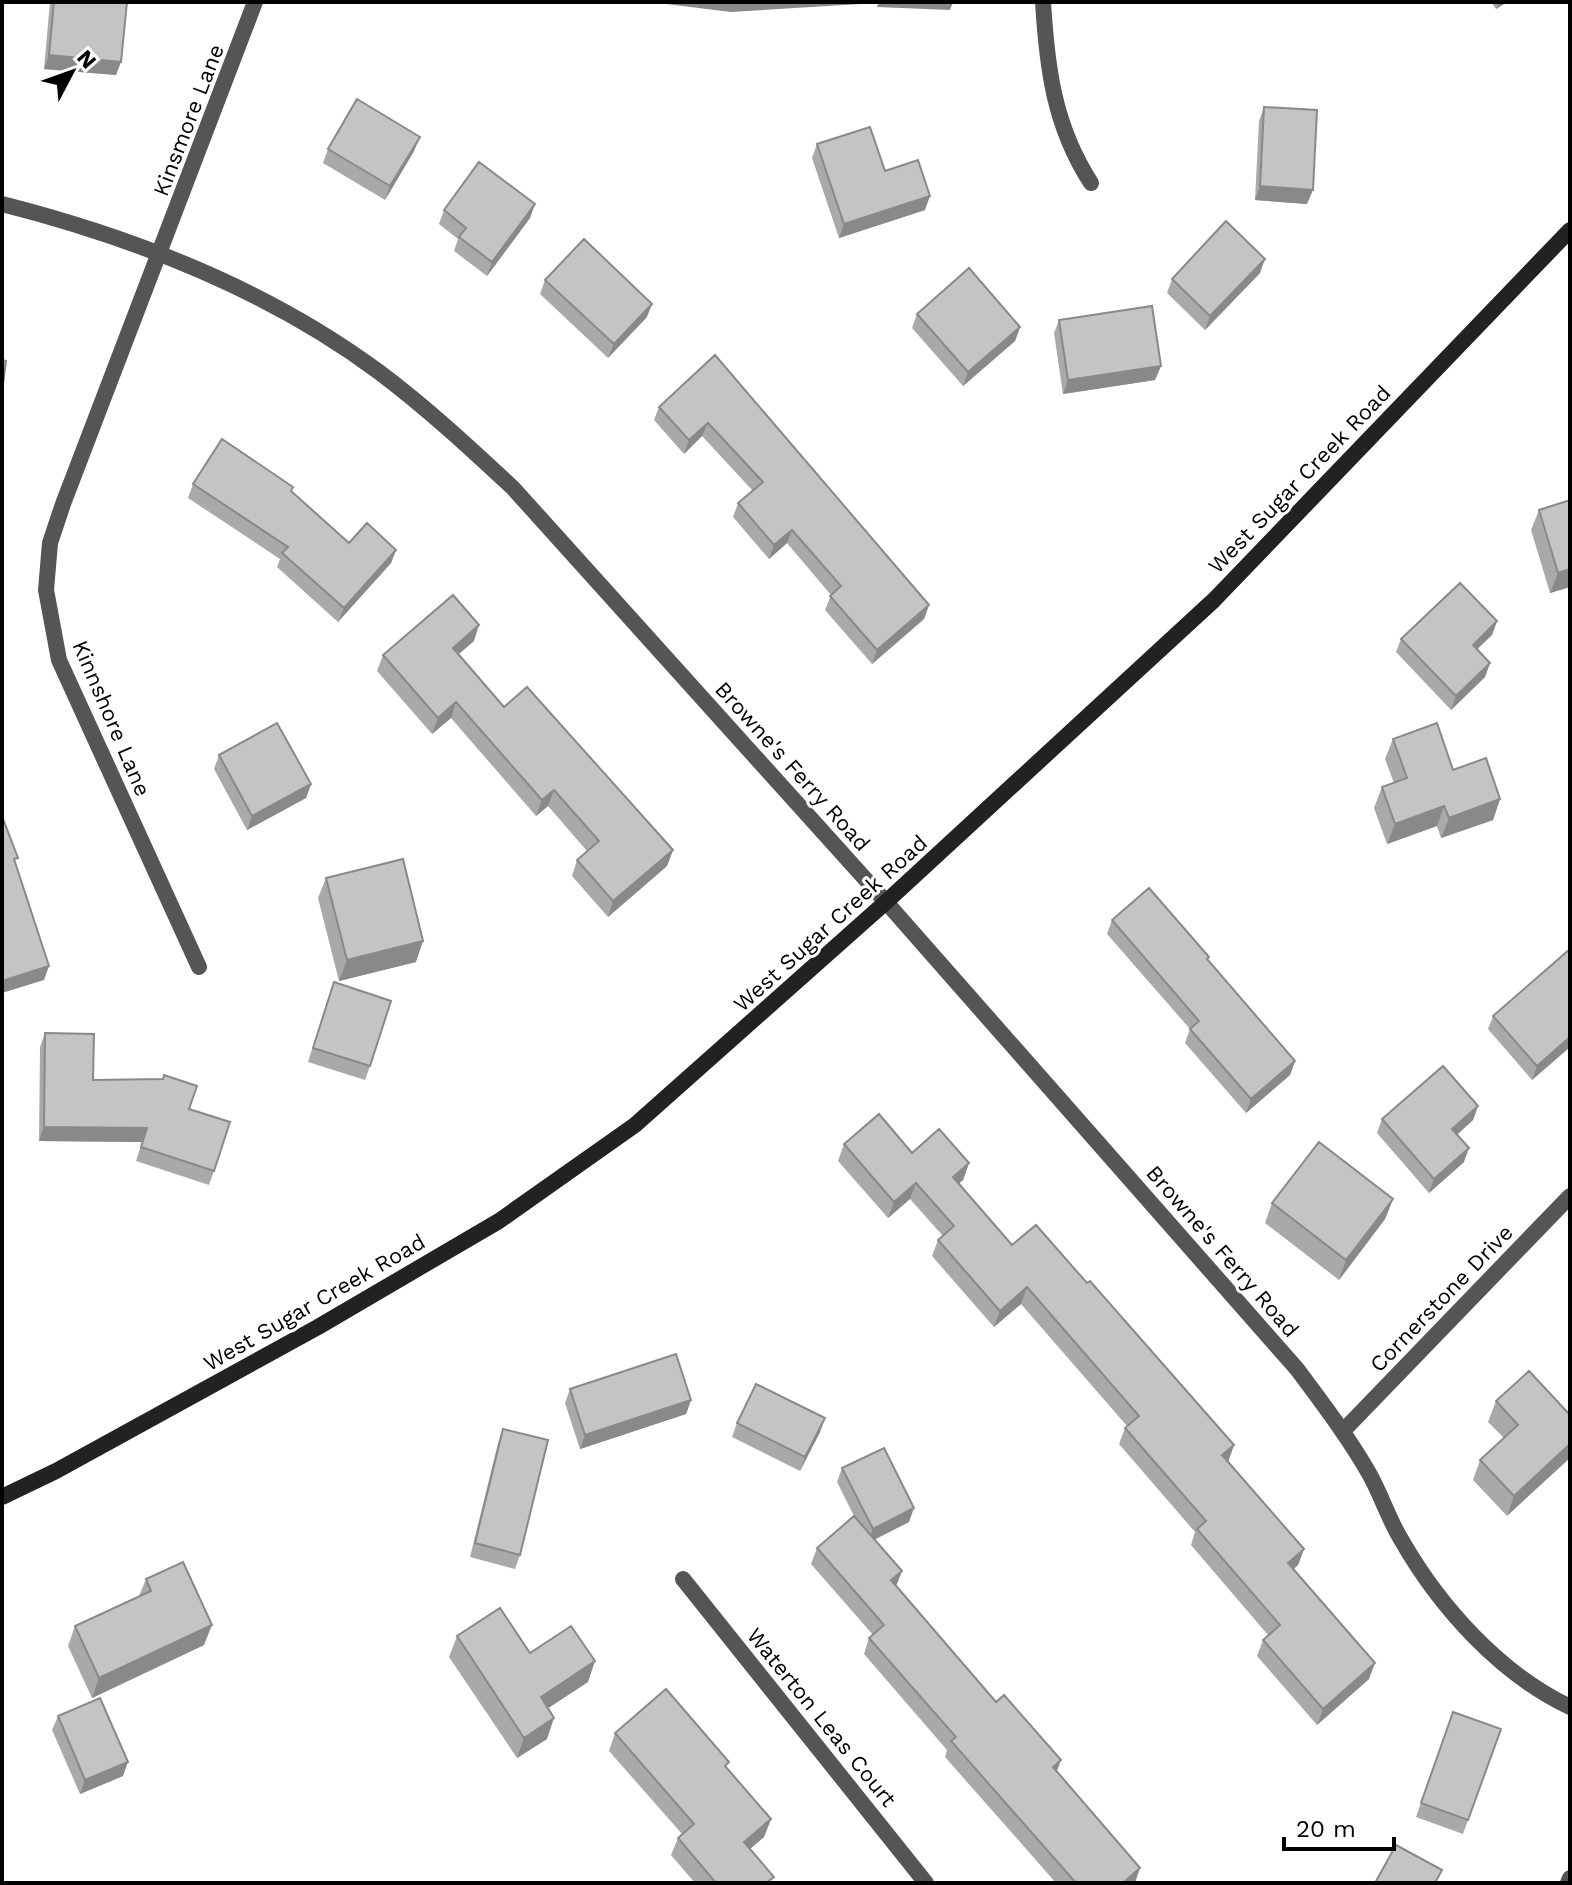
<svg xmlns="http://www.w3.org/2000/svg" width="1572" height="1885" font-family="'Work Sans',sans-serif">
<style>
.lines{fill:none;stroke-linecap:round;stroke-linejoin:round}
.street{stroke:#555;stroke-width:16}
.secondary{stroke:#222;stroke-width:16}
.wall{fill:#a9a9a9}
.shaded-wall{fill:#898989}
.building{fill:#c4c4c4;stroke:#898989;stroke-width:2}
.labels{text-anchor:middle;stroke-width:6;stroke-linejoin:round;paint-order:stroke}
.street-label{font-size:22px;fill:#000;stroke:#fff}
</style>
<rect width="100%" height="100%" fill="#fff"/>
<g class="lines">
<path class="street" d="M1043,2C1047,68 1054,126 1091,183
M2,204C136,238 267,289 379,372C427,408 470,448 513,488L886,902L1297,1369C1323,1404 1349,1438 1370,1475C1382,1497 1389,1520 1402,1541C1440,1607 1500,1674 1570,1707
M199,967L59,660L46,590L50,543L63,504L255,2
M1343,1431L1570,1196
M683,1579L926,1883
M1568,1883L1570,1878"/>
<path class="secondary" d="M2,1497L56,1471L318,1327L499,1221L635,1125L886,902L1214,600L1570,230"/>
</g>
<path class="wall" d="M50,2H127L116,75L44,69Z
M1491,2H1507L1496,9Z
M1264,107L1307,204L1255,200L1259,121Z
M817,144L885,171L925,210L839,238L812,158Z
M328,149L414,151L385,200L323,163Z
M444,210L530,218L487,276L454,251L458,239L439,224Z
M1260,273L1205,330L1167,293L1172,279Z
M545,280L647,317L608,358L540,294Z
M917,314L1020,327L1015,341L963,386L912,328Z
M1059,320L1161,366L1155,380L1063,394L1054,333Z
M715,355L929,605L924,619L872,664L825,610L831,595L787,543L769,559L733,517L738,503L753,491L702,436L684,454L654,420L659,407Z
M193,484L291,492L349,543L396,550L391,563L338,622L277,567L280,559L188,498Z
M1570,500V587L1550,593L1531,530L1539,510Z
M1497,621L1492,635L1477,649L1490,663L1485,677L1451,710L1396,652L1401,639Z
M474,641L459,654L504,707L673,850L667,866L608,917L572,876L577,860L587,851L548,806L536,816L451,718L432,734L377,671L383,655Z
M1393,739L1453,770L1500,799L1493,820L1441,838L1437,826L1387,844L1374,808L1382,787L1394,783L1385,759Z
M219,755L311,784L306,798L247,830L214,769Z
M326,878L416,962L339,981L318,898Z
M1112,920L1208,960L1295,1061L1290,1075L1246,1113L1185,1043L1190,1029L1107,934Z
M1570,949V1047L1532,1080L1488,1029L1493,1016Z
M329,996L370,1066L365,1080L308,1062Z
M45,1033L93,1080L189,1109L214,1171L209,1185L136,1161L142,1142L39,1141L40,1047Z
M1478,1106L1473,1120L1457,1135L1464,1162L1429,1193L1377,1133L1382,1119Z
M844,1144L912,1153L969,1163L963,1180L958,1184L1012,1245L1087,1283L1234,1445L1228,1461L1304,1549L1298,1565L1294,1569L1369,1679L1317,1725L1257,1656L1263,1640L1268,1635L1191,1545L1195,1532L1119,1444L1125,1428L1127,1426L1021,1304L994,1327L932,1256L938,1240L943,1236L910,1199L888,1218L838,1161Z
M1393,1199L1385,1219L1339,1280L1265,1223L1272,1203Z
M570,1389L691,1400L686,1414L580,1449L565,1403Z
M1496,1401L1570,1415L1507,1516L1473,1480L1480,1460L1504,1438L1488,1422Z
M737,1423L820,1432L800,1471L732,1437Z
M503,1429L520,1555L515,1569L470,1557L498,1443Z
M842,1468L909,1522L874,1539L902,1571L896,1586L1057,1772L1135,1883H1056L945,1757L947,1750L864,1654L869,1638L873,1635L811,1564L817,1548L854,1516L837,1482Z
M146,1579L204,1645L92,1698L68,1646L75,1626L139,1596Z
M457,1636L530,1653L588,1682L548,1708L547,1739L517,1758L449,1657Z
M1453,1712L1501,1729L1463,1834L1416,1817Z
M58,1716L123,1776L80,1794L52,1730Z
M615,1733L727,1768L771,1819L764,1837L750,1849L771,1883H695L671,1855L678,1838L682,1834L609,1751Z"/>
<path class="shaded-wall" d="M650,2H878L877,3L731,12Z
M879,2H953L950,10L877,7Z
M1499,2H1507L1496,9Z
M49,55L121,62L116,75L44,69Z
M420,137L414,151L385,200L390,186Z
M1260,186L1313,190L1307,204L1255,200Z
M930,196L925,210L839,238L844,224Z
M535,204L530,218L487,276L492,262Z
M1265,259L1260,273L1205,330L1210,316Z
M652,304L647,317L608,358L614,344Z
M1020,327L1015,341L963,386L968,372Z
M1161,366L1155,380L1063,394L1068,380Z
M708,423L702,436L684,454L689,440Z
M792,530L787,543L769,559L774,545Z
M396,550L391,563L338,622L344,608Z
M1570,569V587L1550,593L1558,573Z
M929,605L924,619L872,664L877,650Z
M1497,621L1492,635L1468,658L1473,645Z
M479,625L474,641L447,664L453,648Z
M1490,663L1485,677L1451,710L1456,696Z
M456,702L451,718L432,734L438,718Z
M311,784L306,798L247,830L252,816Z
M554,790L548,806L536,816L542,800Z
M1500,799L1493,820L1441,838L1449,818Z
M1444,806L1437,826L1387,844L1395,824Z
M673,850L667,866L608,917L613,901Z
M423,941L416,962L339,981L347,960Z
M49,966L44,980L2,993V981Z
M1570,1037V1047L1532,1080L1537,1066Z
M1295,1061L1290,1075L1246,1113L1251,1099Z
M1478,1106L1473,1120L1447,1143L1452,1129Z
M44,1127L147,1128L142,1142L39,1141Z
M1469,1148L1464,1162L1429,1193L1434,1179Z
M969,1163L963,1180L947,1194L953,1177Z
M916,1183L910,1199L888,1218L894,1202Z
M1393,1199L1385,1219L1339,1280L1346,1260Z
M1027,1287L1021,1304L994,1327L1000,1311Z
M691,1400L686,1414L580,1449L585,1435Z
M825,1418L820,1432L800,1471L805,1457Z
M1570,1444V1458L1507,1516L1514,1496Z
M1234,1445L1228,1462L1222,1455Z
M914,1508L909,1522L868,1543L873,1529Z
M1304,1549L1298,1565L1282,1579L1288,1563Z
M902,1571L896,1586L891,1580Z
M212,1625L204,1645L92,1698L99,1678Z
M595,1661L588,1682L533,1718L541,1697Z
M1375,1663L1369,1679L1317,1725L1323,1709Z
M554,1718L547,1739L517,1758L524,1738Z
M1061,1760L1055,1776L1053,1767Z
M128,1762L123,1776L80,1794L85,1780Z
M771,1819L764,1837L738,1859L744,1842Z
M1140,1868L1135,1883H1123Z"/>
<path class="building" d="M54,2H127L121,62L49,55Z
M357,99L420,137L390,186L328,149Z
M1264,107L1317,110L1313,190L1260,186Z
M870,127L885,171L918,160L930,196L844,224L817,144Z
M479,162L535,204L492,262L459,237L466,228L444,210Z
M1226,221L1265,259L1210,316L1172,279Z
M584,239L652,304L614,344L545,280Z
M969,268L1020,327L968,372L917,314Z
M1152,306L1161,366L1068,380L1059,320Z
M715,355L929,605L877,650L830,596L841,586L792,530L774,545L738,503L763,482L708,423L689,440L659,407Z
M2,360L6,361L2,392Z
M222,439L293,487L291,491L349,543L367,523L396,550L344,608L282,553L288,547L193,484Z
M1570,500V569L1558,573L1539,510Z
M1460,583L1497,621L1473,645L1490,663L1456,696L1401,639Z
M453,595L479,625L453,648L504,707L527,687L673,850L613,901L577,860L599,841L554,790L542,800L456,702L438,718L383,655Z
M277,723L311,784L252,816L219,755Z
M1437,723L1453,770L1486,758L1500,799L1449,818L1444,806L1395,824L1382,787L1407,778L1393,739Z
M2,816L18,858L14,859L49,966L2,981Z
M403,859L423,941L347,960L326,878Z
M1149,888L1209,957L1207,959L1295,1061L1251,1099L1190,1029L1199,1021L1112,920Z
M1570,949V1037L1537,1066L1493,1016Z
M334,982L391,1001L370,1066L313,1048Z
M45,1033L94,1034L93,1080L163,1079L164,1075L197,1086L189,1109L230,1122L214,1171L141,1147L147,1128L44,1127Z
M1443,1066L1478,1106L1452,1129L1469,1148L1434,1179L1382,1119Z
M879,1114L912,1153L939,1129L969,1163L953,1177L1012,1245L1036,1225L1087,1283L1090,1281L1234,1445L1222,1455L1304,1549L1288,1563L1375,1663L1323,1709L1263,1640L1280,1625L1197,1529L1206,1521L1125,1428L1139,1416L1027,1287L1000,1311L938,1240L954,1226L916,1183L894,1202L844,1144Z
M1319,1142L1393,1199L1346,1260L1272,1203Z
M676,1354L691,1400L585,1435L570,1389Z
M1529,1371L1570,1415V1444L1514,1496L1480,1460L1518,1425L1496,1401Z
M756,1384L825,1418L805,1457L737,1423Z
M503,1429L548,1440L520,1555L475,1543Z
M884,1448L914,1508L873,1529L842,1468Z
M854,1516L902,1571L891,1580L996,1702L1004,1695L1061,1760L1053,1767L1140,1868L1123,1883H1076L951,1741L956,1737L869,1638L884,1625L817,1548Z
M183,1562L212,1625L99,1678L75,1626L151,1591L146,1579Z
M500,1608L530,1653L571,1626L595,1661L541,1697L554,1718L524,1738L457,1636Z
M666,1689L729,1762L725,1766L771,1819L744,1842L774,1877L766,1883H716L678,1838L694,1824L615,1733Z
M100,1698L128,1762L85,1780L58,1716Z
M1453,1712L1501,1729L1468,1820L1421,1803Z
M1396,1845L1442,1870L1435,1883H1375Z"/>
<g class="labels">
<g class="street-label">
<text transform="translate(188 120) rotate(-69)" y="8">Kinsmore Lane</text>
<text transform="translate(1299 479) rotate(-46)" y="8">West Sugar Creek Road</text>
<text transform="translate(112 718) rotate(67)" y="8">Kinnshore Lane</text>
<text transform="translate(793 766) rotate(48)" y="8">Browne's Ferry Road</text>
<text transform="translate(830 923) rotate(-42)" y="8">West Sugar Creek Road</text>
<text transform="translate(1223 1251) rotate(49)" y="8">Browne's Ferry Road</text>
<text transform="translate(1441 1298) rotate(-46)" y="8">Cornerstone Drive</text>
<text transform="translate(314 1302) rotate(-30)" y="8">West Sugar Creek Road</text>
<text transform="translate(822 1717) rotate(51)" y="8">Waterton Leas Court</text>
</g>
</g>
<rect width="1572" height="1885" fill="none" stroke="#000000" stroke-width="8"/>
<g transform="translate(72 72) rotate(49)" stroke="#ffffff" stroke-width="6" paint-order="stroke">
<path d="M0-6L14 30L0 20L-14 30Z" fill="#000000"/>
<text y="-12" font-size="22" font-weight="bold" text-anchor="middle" fill="#000000">N</text>
</g>
<path d="M1284 1837v12h110v-12" fill="none" stroke="#000000" stroke-width="4"/>
<text x="1296" y="1837" font-size="24" fill="#000000" stroke="#ffffff" stroke-width="6" paint-order="stroke">20 m</text>
</svg>
